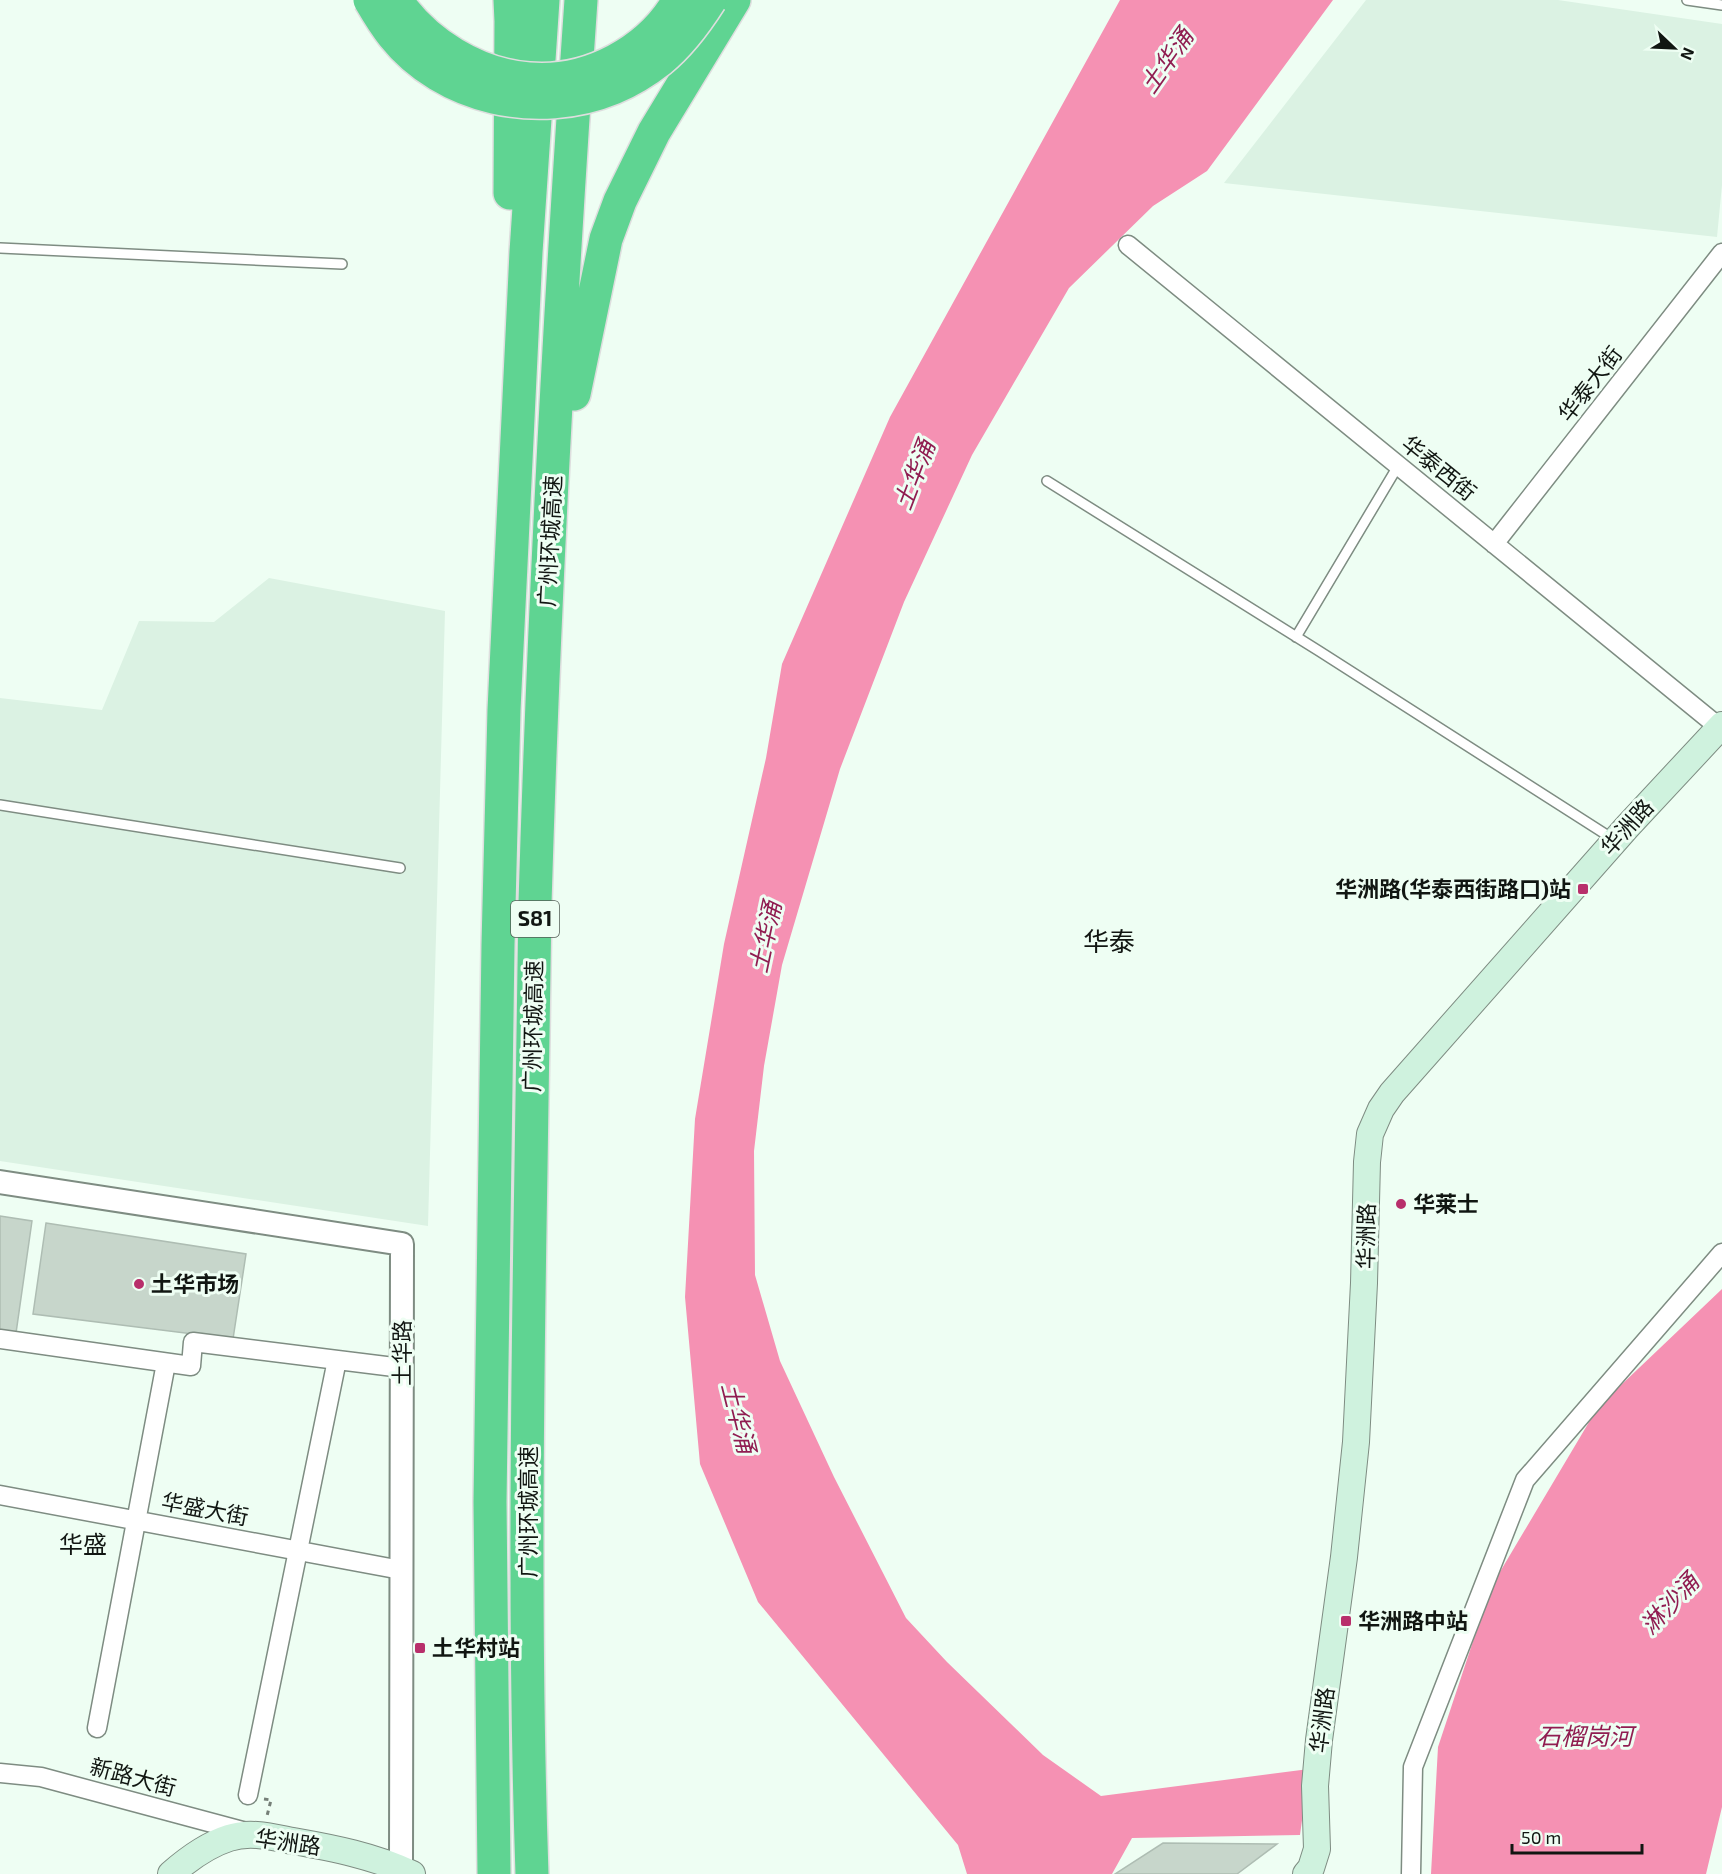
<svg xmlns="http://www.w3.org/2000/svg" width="1722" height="1874" font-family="'Exo 2','Noto Sans SC',sans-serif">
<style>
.built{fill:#dbf2e3}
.water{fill:#f591b3}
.building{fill:#c7d6cb;stroke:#aebdb3;stroke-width:1.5}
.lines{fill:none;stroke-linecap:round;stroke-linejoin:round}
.service-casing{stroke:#7e8c82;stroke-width:12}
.minor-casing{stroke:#7e8c82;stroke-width:21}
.tertiary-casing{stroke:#7e8c82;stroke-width:26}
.secondary-casing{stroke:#7e8c82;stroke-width:28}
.motorway-casing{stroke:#dedede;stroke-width:36}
.path{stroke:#757f77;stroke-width:3;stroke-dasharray:4.5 4.5;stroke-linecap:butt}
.service{stroke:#fff;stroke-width:9}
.minor{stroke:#fff;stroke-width:18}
.tertiary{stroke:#fff;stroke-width:22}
.secondary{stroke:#cff2de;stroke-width:26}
.motorway{stroke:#5fd492;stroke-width:33}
.motorway-bridge-casing{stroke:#dedede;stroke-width:36;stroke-linecap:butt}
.motorway-bridge{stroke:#5fd492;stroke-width:33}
.poi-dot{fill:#b82f6b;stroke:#eefef3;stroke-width:2}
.labels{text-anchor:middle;stroke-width:6;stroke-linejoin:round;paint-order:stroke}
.shield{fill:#eefef3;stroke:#535c56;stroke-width:1.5}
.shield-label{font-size:21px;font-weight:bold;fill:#111612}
.street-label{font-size:22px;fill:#111612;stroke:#eefef3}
.poi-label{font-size:22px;font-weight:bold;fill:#111612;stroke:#eefef3;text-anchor:start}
.water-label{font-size:24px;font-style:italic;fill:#901d51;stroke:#eefef3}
.neighbourhood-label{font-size:24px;fill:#111612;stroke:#eefef3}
.quarter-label{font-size:26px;fill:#111612;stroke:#eefef3}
</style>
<rect width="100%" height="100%" fill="#eefef3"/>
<path class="built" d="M1366,0H1558L1722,24V185L1717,237L1224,183Z
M269,578L445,611L428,1226L0,1161V698L102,710L139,621L214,622Z"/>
<path class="water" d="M1120,0H1333L1207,171L1153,206L1069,288L972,455L904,602L840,769L782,965L764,1066L754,1151L755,1275L780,1361L834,1477L906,1618L947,1662L1043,1755L1101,1796L1309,1769L1300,1835L1132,1838L1112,1874H967L958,1845L758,1602L700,1464L685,1297L695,1119L724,944L766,758L782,664L890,417Z
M1722,1289V1807L1706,1874H1431L1438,1747L1491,1587L1598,1407Z"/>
<path class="building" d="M0,1216L32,1221L16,1333L0,1330Z
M46,1223L246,1254L233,1339L33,1314Z
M1163,1843L1277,1844L1237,1874H1115Z"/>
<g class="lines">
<g class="service-casing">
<path id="service" d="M1687,0L1722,5
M0,248L342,264
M1047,481L1319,651L1613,839
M1296,637L1398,466
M0,805L400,868"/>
</g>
<g class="minor-casing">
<path id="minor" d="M1128,245L1720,728
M1494,544L1722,253
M0,1339L191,1366L193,1342L402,1368
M0,1495L401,1570
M97,1728L166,1363
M0,1773L41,1777L246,1832
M248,1795L337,1360
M1411,1874L1413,1767L1525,1480L1722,1253"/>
</g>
<g class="tertiary-casing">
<path id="tertiary" d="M0,1182L402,1244L401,1869"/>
</g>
<g class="secondary-casing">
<path id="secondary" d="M171,1874C188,1859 207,1845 229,1838C250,1831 272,1837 293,1841C333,1848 374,1856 412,1874
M1306,1874L1311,1868L1317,1849L1315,1786L1319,1740L1344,1557L1356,1442L1364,1283L1367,1162L1370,1134L1381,1109L1392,1093L1627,827L1722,725"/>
</g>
<g class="motorway-casing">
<path id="motorway" d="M510,193L511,21L510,0
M574,394L606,239L620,201L654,132L734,0
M494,1874L490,1502L498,945L504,710L526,252L543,0
M532,1874C524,1639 527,1403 531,1167C532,1079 533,991 535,903C544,602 560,301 581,0"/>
</g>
<path class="path" d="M264,1799L271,1800L267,1816"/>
<use href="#service" class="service"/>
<use href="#minor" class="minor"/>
<use href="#tertiary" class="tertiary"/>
<use href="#secondary" class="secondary"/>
<use href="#motorway" class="motorway"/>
<g class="motorway-bridge-casing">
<path id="motorway-bridge" d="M370,0C377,12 384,24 393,35C444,99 538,119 613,88C630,81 646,71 660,60C681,43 696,22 710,0
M396,0C425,43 477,75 529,79C589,84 650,51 679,0"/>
</g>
<use href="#motorway-bridge" class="motorway-bridge"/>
</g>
<g class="poi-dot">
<rect x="1577" y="883" width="12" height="12" rx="3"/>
<circle cx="1401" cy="1204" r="6"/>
<circle cx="139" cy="1284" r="6"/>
<rect x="1340" y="1615" width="12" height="12" rx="3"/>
<rect x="414" y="1642" width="12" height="12" rx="3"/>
</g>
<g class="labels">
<rect class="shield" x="511" y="901" width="48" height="36" rx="4.5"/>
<g class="shield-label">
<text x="535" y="926">S81</text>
</g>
<g class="street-label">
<text transform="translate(1590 384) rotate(-52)" y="8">华泰大街</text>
<text transform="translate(1439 468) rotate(39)" y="8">华泰西街</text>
<text transform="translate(550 541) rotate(-87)" y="8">广州环城高速</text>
<text transform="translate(1627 827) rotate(-48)" y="8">华洲路</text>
<text transform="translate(533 1026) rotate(-89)" y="8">广州环城高速</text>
<text transform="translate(1366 1236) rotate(-89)" y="8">华洲路</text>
<text transform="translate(402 1353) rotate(-90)" y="8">土华路</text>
<text transform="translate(205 1509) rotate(11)" y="8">华盛大街</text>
<text transform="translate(528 1512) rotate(-90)" y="8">广州环城高速</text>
<text transform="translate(1322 1720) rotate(-83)" y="8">华洲路</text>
<text transform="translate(133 1777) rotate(15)" y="8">新路大街</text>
<text transform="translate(288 1842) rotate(8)" y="8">华洲路</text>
</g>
<g class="poi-label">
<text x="1571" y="897" text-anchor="end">华洲路(华泰西街路口)站</text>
<text x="1413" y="1212">华莱士</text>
<text x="151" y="1292">土华市场</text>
<text x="1358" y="1629">华洲路中站</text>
<text x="432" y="1656">土华村站</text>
</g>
<g class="water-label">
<text transform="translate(1167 61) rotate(-55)" y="8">土华涌</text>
<text transform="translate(915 475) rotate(-69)" y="8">土华涌</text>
<text transform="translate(766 937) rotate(-78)" y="8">土华涌</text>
<text transform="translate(738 1418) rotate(76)" y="8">土华涌</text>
<text transform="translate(1670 1604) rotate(-47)" y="8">淋沙涌</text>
<text x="1585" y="1745">石榴岗河</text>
</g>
<g class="neighbourhood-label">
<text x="83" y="1553">华盛</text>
</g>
<g class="quarter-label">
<text x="1109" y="951">华泰</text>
</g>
</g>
<g transform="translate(1674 48) rotate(113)" stroke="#eefef3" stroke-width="4.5" paint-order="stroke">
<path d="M0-4.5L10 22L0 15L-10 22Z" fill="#111612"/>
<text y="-9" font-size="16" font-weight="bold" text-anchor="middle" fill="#111612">N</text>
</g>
<path d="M1512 1844v9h130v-9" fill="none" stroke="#111612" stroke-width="3"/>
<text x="1521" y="1844" font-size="18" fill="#111612" stroke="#eefef3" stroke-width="4.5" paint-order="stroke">50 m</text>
</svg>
